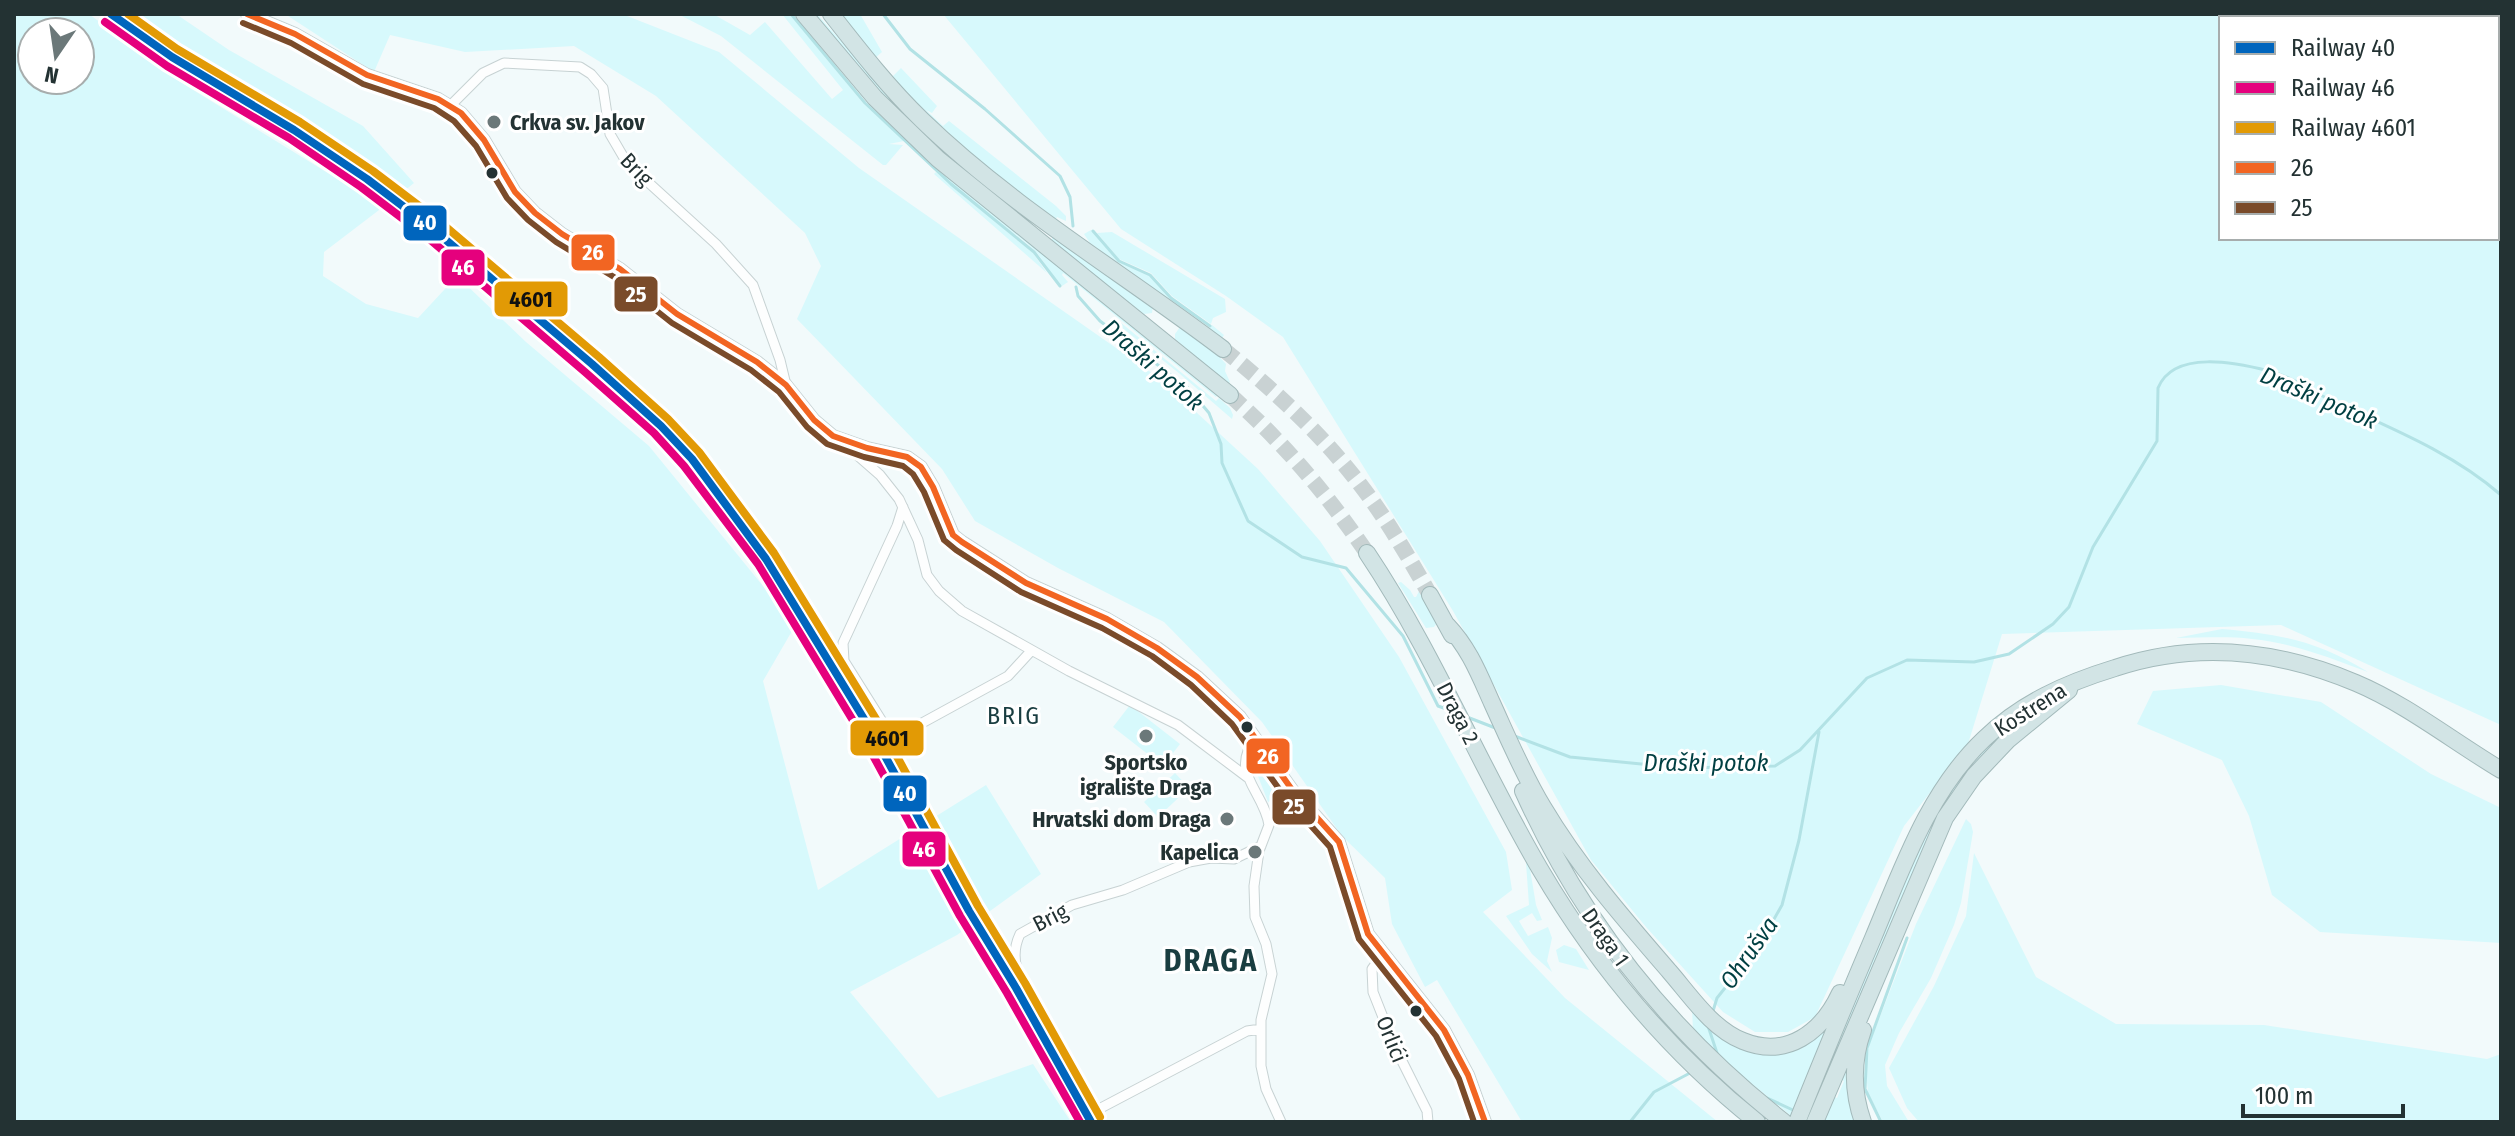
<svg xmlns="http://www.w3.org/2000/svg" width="2515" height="1136" font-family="'Fira Sans Condensed',sans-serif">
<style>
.green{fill:#d7f9fc;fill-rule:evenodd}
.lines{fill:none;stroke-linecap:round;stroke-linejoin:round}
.stream{stroke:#b2e2e5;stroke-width:3}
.highway-tunnel{stroke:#c9d2d3;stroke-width:16;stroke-dasharray:16 8;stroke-linecap:butt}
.street-casing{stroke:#c7d2d3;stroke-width:11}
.secondary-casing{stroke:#c7d2d3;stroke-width:14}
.highway-casing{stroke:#a2b9ba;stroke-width:18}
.street{stroke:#fdfefe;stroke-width:9}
.secondary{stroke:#f0f7f7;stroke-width:12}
.highway{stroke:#d2e4e5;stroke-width:16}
.bus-1-casing{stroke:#fff;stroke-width:12}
.bus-2-casing{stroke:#fff;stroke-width:12}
.bus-1{stroke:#f26522;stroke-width:6}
.bus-2{stroke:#7a4b2a;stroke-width:6}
.rail-1-casing{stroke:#fff;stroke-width:14}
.rail-2-casing{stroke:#fff;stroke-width:14}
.rail-3-casing{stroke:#fff;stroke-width:14}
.rail-1{stroke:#0065bd;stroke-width:8}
.rail-2{stroke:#e5007d;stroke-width:8}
.rail-3{stroke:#e29a05;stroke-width:8}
.poi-dot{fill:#6b7879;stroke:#fff;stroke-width:3}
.bus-dot{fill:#233233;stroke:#fff;stroke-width:3}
.labels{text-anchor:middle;stroke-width:6;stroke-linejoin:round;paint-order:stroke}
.poi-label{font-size:22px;font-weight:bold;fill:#233233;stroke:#fff;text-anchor:end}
.street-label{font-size:22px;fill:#233233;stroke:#fff}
.water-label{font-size:24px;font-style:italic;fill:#003f42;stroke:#fff}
.neighbourhood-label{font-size:24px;letter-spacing:2px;fill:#193d40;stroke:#fff}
.district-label{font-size:30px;font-weight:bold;letter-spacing:2px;fill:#193d40;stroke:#fff}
.line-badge{stroke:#fff;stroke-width:3}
.badge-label{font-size:22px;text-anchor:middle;font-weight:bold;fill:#fff}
.pale-badge-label{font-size:22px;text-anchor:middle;font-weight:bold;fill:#111}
</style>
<rect width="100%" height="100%" fill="#f2fafb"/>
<path class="green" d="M14,14H89L177,80L383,207L324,252L323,276L366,304L418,318L457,276L526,342L649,446L767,591L792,631L763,681L818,890L986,785L1041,874L957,935L850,992L938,1098L1033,1064L1071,1122H14ZM32,32H80V80H32Z
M126,14H176L229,50L363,126L414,183L403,192Z
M285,14H622L719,52L859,168L1159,378L1258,469L1320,541L1399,657L1506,852L1512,890L1483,912L1565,998L1718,1122H1522L1437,980L1425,987L1392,924L1385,878L1342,836L1262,722L1164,622L1058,568L975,521L942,469L797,319L821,266L805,233L656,96L574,46L465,52L390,35L374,72Z
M678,14H713L750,35L765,22L832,99L843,90L782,14H790L863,103L904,141L889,144L903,145L886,165H883L721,36Z
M812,14H817L888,94L1008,202V205C932,153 872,83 812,14Z
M839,14H860L882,52L874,59Z
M943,14H2501V725L2281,625L2002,634L1968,744L1904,826L1815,1017L1788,1032H1755L1723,1012L1646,927L1591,860L1453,611L1283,337L1226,296L1121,229ZM2221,18H2497V238H2221Z
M901,68L937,106L932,113L926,110L943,126L949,121L1056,206L1066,216V221L1057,217L1056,219C996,177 943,130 891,78Z
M940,170L975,200L1218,394L1216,397L1063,273L1062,275L1068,282L1062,286C1050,276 1046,262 1035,251C1010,226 955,198 940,170Z
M936,172L1033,253L1047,273L934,174Z
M1091,230L1118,261L1150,275L1170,298L1209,328L1212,325L1224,335L1222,338L1090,243L1084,234Z
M1112,232L1225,299L1226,312L1213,318L1211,324L1172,296L1151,273L1119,259L1097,233Z
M1053,235L1153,305L1152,313L1144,314L1051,243Z
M1120,322L1216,401L1219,398L1230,408L1233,415L1232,419L1180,374L1120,326Z
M1180,327L1213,350L1226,364L1225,371L1230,382L1228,384L1175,339V334Z
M1401,582L1410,590L1414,597H1416L1419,591L1437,623L1434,627L1426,628L1398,583Z
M2222,629C2280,634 2317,641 2368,672C2330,658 2293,643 2252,639C2227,636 2202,638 2176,638Z
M2221,685L2321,702L2431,774L2501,808V943L2320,932L2272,895L2249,816L2222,760L2137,724L2153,691Z
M1130,705L1180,744L1163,766L1113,727Z
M1993,740L1995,742L1969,771L1931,830L1823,1085L1820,1084L1922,842L1949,793Z
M1256,751H1259L1288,793L1268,802L1254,766Z
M1175,773L1189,788L1158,817L1144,802Z
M1966,819L1971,824L1973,832L1961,903L1954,925L1931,978L1899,1033L1885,1065L1887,1086L1909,1122H1883L1868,1093L1866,1072L1869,1045L1916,924Z
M1974,853L2036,977L2116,1024L2264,1025L2487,1059L2501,1054V1122H1919L1907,1108L1889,1068L1934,986L1966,916Z
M1526,863H1529L1536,905L1542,920L1537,921L1532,913L1519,921L1528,936L1548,927L1552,938L1547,961L1552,972L1532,954L1506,916L1529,905Z
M1564,945L1576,949L1589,970L1559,962L1556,950Z
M1692,1008L1768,1055L1825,1028L1827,1030L1803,1084L1837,1098L1844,1081L1841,1079L1846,1066H1849L1858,1122H1787L1790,1115L1724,1061L1693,1031Z"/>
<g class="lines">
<path class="stream" d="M791,14L865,103L951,184L1034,252L1060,286
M883,14L910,49L985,109L1060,176L1070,197L1073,226
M1093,231L1119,261L1150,275L1171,298L1210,326
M1076,287L1078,296L1100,321L1188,388L1209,413L1221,444L1222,463L1248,521L1302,557L1346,568L1403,636L1438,706L1449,710
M1467,717L1498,729
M1512,735L1570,757L1682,768L1775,766L1800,750L1867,678L1907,660L1974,662L2009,654L2053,624L2069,607L2093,547L2157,441L2158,388C2174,349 2237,363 2269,371C2290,376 2311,390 2330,400C2388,427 2452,452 2501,495
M1713,1011L1717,998L1760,944L1782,905L1799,840L1819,732
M1708,1026L1718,1056
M1765,1097L1795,1111
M1630,1122L1654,1092L1690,1073
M1881,1122L1865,1089L1867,1048L1907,938"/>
<path class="highway-tunnel" d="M1223,349C1274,390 1322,434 1362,487C1388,521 1409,558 1430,595
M1230,395C1283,442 1327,494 1367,553"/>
<g class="street-casing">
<path id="street" d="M450,106L483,73L504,63L580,67L591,74L603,88L610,134L627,163L716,244L753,285L780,360L786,385
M840,440L880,475L899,499L918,540L927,575L939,591L962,611L1069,671L1178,725L1247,777
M903,507L897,526L843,643L844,661L888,731L893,736L902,734L1008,676L1031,651
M1256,738C1228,772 1264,791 1269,825L1259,851L1254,886L1255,917L1266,944L1272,974L1261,1020V1066L1266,1089L1281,1122
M859,745L888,731
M1382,955L1372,969L1373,992L1394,1045L1427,1111L1428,1122
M1261,1029L1247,1031L1097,1110L1022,981C1014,966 1012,951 1020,934L1072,905L1123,890L1189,862L1211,858L1234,859L1261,846"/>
</g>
<g class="secondary-casing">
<path id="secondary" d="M247,14L295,34L367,75L438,99L461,113L484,140L515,192L535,213L562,234L620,269L677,314L757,362L786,385L814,420L833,436L867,448L907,457L921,467L933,487L953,535L962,542L1026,583L1107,619L1157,648L1197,677L1240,717L1293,791L1339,842L1368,934L1444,1030L1468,1075L1485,1122"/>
</g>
<g class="highway-casing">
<path id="highway" d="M804,14L875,98L938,159L1230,395
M831,14C860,51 888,87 922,120C1013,208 1123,273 1223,349
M1367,553C1434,653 1479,765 1540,869C1597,966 1668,1051 1757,1122
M1430,595L1452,635
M1447,625C1469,648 1479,674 1492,703C1508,738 1523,774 1543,807C1578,866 1624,919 1669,971C1690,995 1712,1029 1743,1041C1787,1059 1822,1032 1840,993
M1523,791C1582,923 1670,1032 1784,1122
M1797,1122C1822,1060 1847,999 1873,938C1902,869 1928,792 1984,739C2021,703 2066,683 2115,668C2196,641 2278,650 2356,683C2406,704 2454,742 2501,770
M1815,1122L1945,818L1974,776L2008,740L2069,690
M1863,1122C1852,1091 1852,1061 1863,1030"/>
</g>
<use href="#street" class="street"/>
<use href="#secondary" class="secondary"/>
<use href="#highway" class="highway"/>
<g class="bus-1-casing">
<path id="bus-1" d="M247,14L295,34L367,75L438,99L461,113L484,140L515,192L535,213L562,234L620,269L677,314L757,362L786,385L814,420L833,436L867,448L907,457L921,467L933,487L953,535L962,542L1026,583L1107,619L1157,648L1197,677L1240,717L1293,791L1339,842L1368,934L1444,1030L1468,1075L1485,1122"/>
</g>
<g class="bus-2-casing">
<path id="bus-2" d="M243,23L291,43L363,84L434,108L454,121L476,146L507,198L528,220L556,242L614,277L672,323L751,370L779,392L807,427L827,444L864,457L903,466L913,474L924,492L944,540L956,550L1021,592L1102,628L1152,656L1191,685L1232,724L1285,797L1330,847L1359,939L1436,1036L1459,1079L1474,1122"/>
</g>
<use href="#bus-1" class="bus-1"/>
<use href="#bus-2" class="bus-2"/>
<g class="rail-1-casing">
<path id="rail-1" d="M111,14L172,57L294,130L367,179L433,229L592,364L661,426L692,459L766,559L872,732L969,911L1016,988L1091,1122"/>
</g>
<g class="rail-2-casing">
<path id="rail-2" d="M105,22L167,66L289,138L361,187L427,237L585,372L654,433L684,466L758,564L863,737L960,916L1007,993L1080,1122"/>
</g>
<g class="rail-3-casing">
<path id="rail-3" d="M128,14L177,49L300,122L373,171L439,221L599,357L668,419L699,452L774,553L881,727L978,906L1025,983L1100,1117"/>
</g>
<use href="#rail-1" class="rail-1"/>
<use href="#rail-2" class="rail-2"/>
<use href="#rail-3" class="rail-3"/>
</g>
<g class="poi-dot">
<circle cx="494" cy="122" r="8"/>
<circle cx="1146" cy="736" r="8"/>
<circle cx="1227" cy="819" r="8"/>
<circle cx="1255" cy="852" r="8"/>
</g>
<g class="bus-dot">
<circle cx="492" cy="173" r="7"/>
<circle cx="1247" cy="727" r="7"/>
<circle cx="1416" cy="1011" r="7"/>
</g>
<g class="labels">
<g class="poi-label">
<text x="510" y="130" text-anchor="start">Crkva sv. Jakov</text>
<text x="1146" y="770" text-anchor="middle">Sportsko<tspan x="1146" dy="25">igralište Draga</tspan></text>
<text x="1211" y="827">Hrvatski dom Draga</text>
<text x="1239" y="860">Kapelica</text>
</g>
<g class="street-label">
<text transform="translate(637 169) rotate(46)" y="8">Brig</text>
<text transform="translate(2030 709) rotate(-32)" y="8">Kostrena</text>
<text transform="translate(1458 713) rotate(63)" y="8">Draga 2</text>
<text transform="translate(1050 917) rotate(-27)" y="8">Brig</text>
<text transform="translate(1606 937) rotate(55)" y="8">Draga 1</text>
<text transform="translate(1392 1039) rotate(68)" y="8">Orlići</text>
</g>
<g class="water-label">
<text transform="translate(1153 365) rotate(41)" y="8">Draški potok</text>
<text transform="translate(2319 398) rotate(23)" y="8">Draški potok</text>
<text x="1706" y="771">Draški potok</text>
<text transform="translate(1749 953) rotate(-55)" y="8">Ohrušva</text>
</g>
<g class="neighbourhood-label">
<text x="1014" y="724">BRIG</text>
</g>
<g class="district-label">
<text x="1211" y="971">DRAGA</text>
</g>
</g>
<g class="line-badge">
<rect x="402" y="204" width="46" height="38" rx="8" fill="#0065bd"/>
<rect x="570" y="233" width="46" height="39" rx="8" fill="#f26522"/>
<rect x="440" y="248" width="46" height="39" rx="8" fill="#e5007d"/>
<rect x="613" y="275" width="46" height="38" rx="8" fill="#7a4b2a"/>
<rect x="493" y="280" width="76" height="38" rx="8" fill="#e29a05"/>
<rect x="849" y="719" width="76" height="38" rx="8" fill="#e29a05"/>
<rect x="1245" y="737" width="46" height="38" rx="8" fill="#f26522"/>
<rect x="882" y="774" width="46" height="39" rx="8" fill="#0065bd"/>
<rect x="1271" y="788" width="46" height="38" rx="8" fill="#7a4b2a"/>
<rect x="901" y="830" width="46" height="38" rx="8" fill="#e5007d"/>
</g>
<g class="badge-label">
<text x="425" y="230">40</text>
<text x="593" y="260">26</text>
<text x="463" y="275">46</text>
<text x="636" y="302">25</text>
<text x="1268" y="764">26</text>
<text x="905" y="801">40</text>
<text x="1294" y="814">25</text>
<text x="924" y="857">46</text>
</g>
<g class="pale-badge-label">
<text x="531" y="307">4601</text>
<text x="887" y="746">4601</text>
</g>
<rect width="2515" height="1136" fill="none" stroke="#233233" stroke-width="32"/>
<rect x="2219" y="16" width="280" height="224" fill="#ffffff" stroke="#a7adad" stroke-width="2"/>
<rect x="2235" y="42" width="40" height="12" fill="#0065bd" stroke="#a7adad" stroke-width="2"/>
<text x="2291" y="56" font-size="24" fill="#233233">Railway 40</text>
<rect x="2235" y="82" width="40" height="12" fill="#e5007d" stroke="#a7adad" stroke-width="2"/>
<text x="2291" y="96" font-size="24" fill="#233233">Railway 46</text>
<rect x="2235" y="122" width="40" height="12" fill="#e29a05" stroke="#a7adad" stroke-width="2"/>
<text x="2291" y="136" font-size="24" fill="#233233">Railway 4601</text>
<rect x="2235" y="162" width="40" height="12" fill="#f26522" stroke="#a7adad" stroke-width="2"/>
<text x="2291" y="176" font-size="24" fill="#233233">26</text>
<rect x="2235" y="202" width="40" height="12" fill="#7a4b2a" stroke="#a7adad" stroke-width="2"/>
<text x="2291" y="216" font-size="24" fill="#233233">25</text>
<g transform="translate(56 56) rotate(193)"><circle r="38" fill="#ffffff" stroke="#a7adad" stroke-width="2"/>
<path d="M0-6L14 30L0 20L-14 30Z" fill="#6b7879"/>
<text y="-12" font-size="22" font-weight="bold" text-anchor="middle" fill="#233233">N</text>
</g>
<path d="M2243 1104v12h160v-12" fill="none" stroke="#233233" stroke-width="4"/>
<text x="2255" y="1104" font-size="24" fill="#233233" stroke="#ffffff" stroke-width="6" paint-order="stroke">100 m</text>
</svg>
